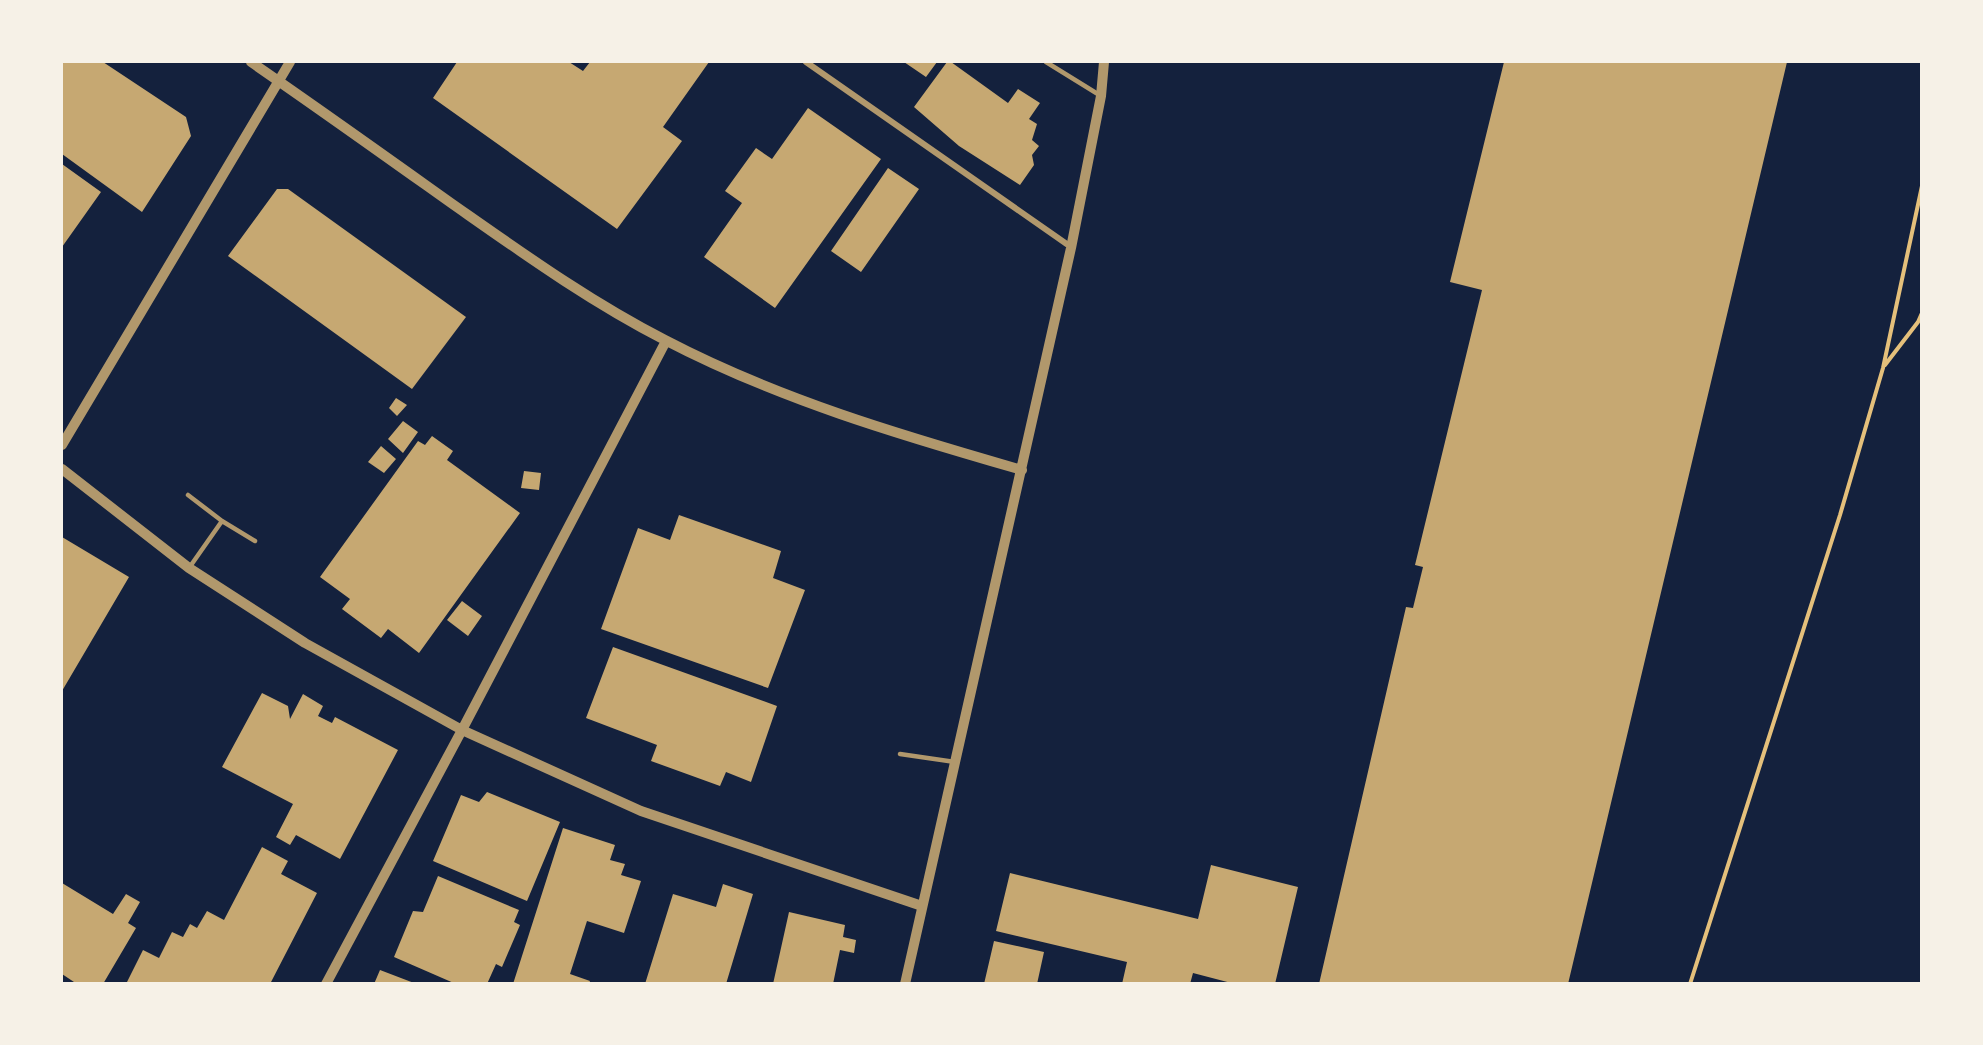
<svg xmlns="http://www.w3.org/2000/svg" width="1983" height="1045" font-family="'Fira Sans',sans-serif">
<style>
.building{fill:#c6a872}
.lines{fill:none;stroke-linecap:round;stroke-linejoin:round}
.path{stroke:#e5c07b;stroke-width:4}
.service{stroke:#b1986c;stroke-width:4.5}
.minor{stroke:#b1986c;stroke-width:6}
.tertiary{stroke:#b1986c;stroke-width:10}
</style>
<rect width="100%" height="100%" fill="#14213d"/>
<path class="building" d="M62,62H103L186,117L191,136L142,212L62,154Z
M457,62H569L583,71L590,62H709L663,127L682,141L617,229L433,98Z
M904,62H937L926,77Z
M947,62H951L1008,103L1018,89L1040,103L1029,119L1037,124L1032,140L1039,146L1032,155L1034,165L1020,185L959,146L914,107Z
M1504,62H1787L1568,984H1319L1406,607L1413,608L1423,567L1415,565L1482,290L1450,282Z
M808,108L881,159L775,308L704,257L742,203L725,191L756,148L772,159Z
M62,164L101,192L62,247Z
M888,168L919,189L861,272L831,251Z
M277,189H288L466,317L412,389L228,256Z
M396,398L407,405L397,416L389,408Z
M403,421L418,432L403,453L388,439Z
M432,436L453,451L447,460L520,513L419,653L388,629L381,638L342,609L350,599L320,577L418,441L425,445Z
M381,446L396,459L384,473L368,462Z
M524,471L541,473L539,490L521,488Z
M679,515L781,551L773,578L805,590L768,688L601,629L638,528L670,540Z
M62,537L129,577L62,691Z
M462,601L482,616L468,636L447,620Z
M613,647L777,706L751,782L726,772L720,786L651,761L657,745L586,718Z
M262,693L288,706L290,719L303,694L323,706L318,716L332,723L335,717L398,750L340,859L296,835L290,845L276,837L293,804L222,767Z
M487,792L560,822L527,901L433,861L461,795L479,802Z
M563,828L615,845L610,860L625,864L621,875L641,881L624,933L587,921L570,974L590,981L589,984H513Z
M262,847L288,861L281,874L317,893L270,984H126L143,950L159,958L172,932L183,937L190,924L197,928L207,911L224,920Z
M1211,865L1298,887L1275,984H1235L1193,973L1190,984H1122L1127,962L996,931L1010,873L1198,919Z
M438,876L519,910L514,922L520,925L502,967L496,964L487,984H456L394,957L413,911L423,912Z
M62,883L113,914L126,894L140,902L128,923L136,928L103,984H77L62,974Z
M723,884L753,894L726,984H645L673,894L716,907Z
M789,912L845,925L843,937L856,940L854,953L840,950L833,984H773Z
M994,941L1044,952L1037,984H984Z
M380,970L414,983V984H374Z"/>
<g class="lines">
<path class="path" d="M1885,365L1918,322L1922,313
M1690,984L1840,515L1883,368L1922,186"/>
<path class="service" d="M1046,62L1101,96
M188,495L222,521L255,541
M189,568L222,521
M900,754L955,762"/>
<path class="minor" d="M806,62L1071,247"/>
<path class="tertiary" d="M251,62C318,108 385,156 451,203C521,252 589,301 665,340C778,399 900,435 1022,470
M62,445L290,62
M62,469L189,568L305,643L462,730L641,811L922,906
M326,984L462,730L666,341
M905,984L1071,248L1101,96L1104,62"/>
</g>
<rect width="1983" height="1045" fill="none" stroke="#f6f1e7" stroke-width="126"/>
</svg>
